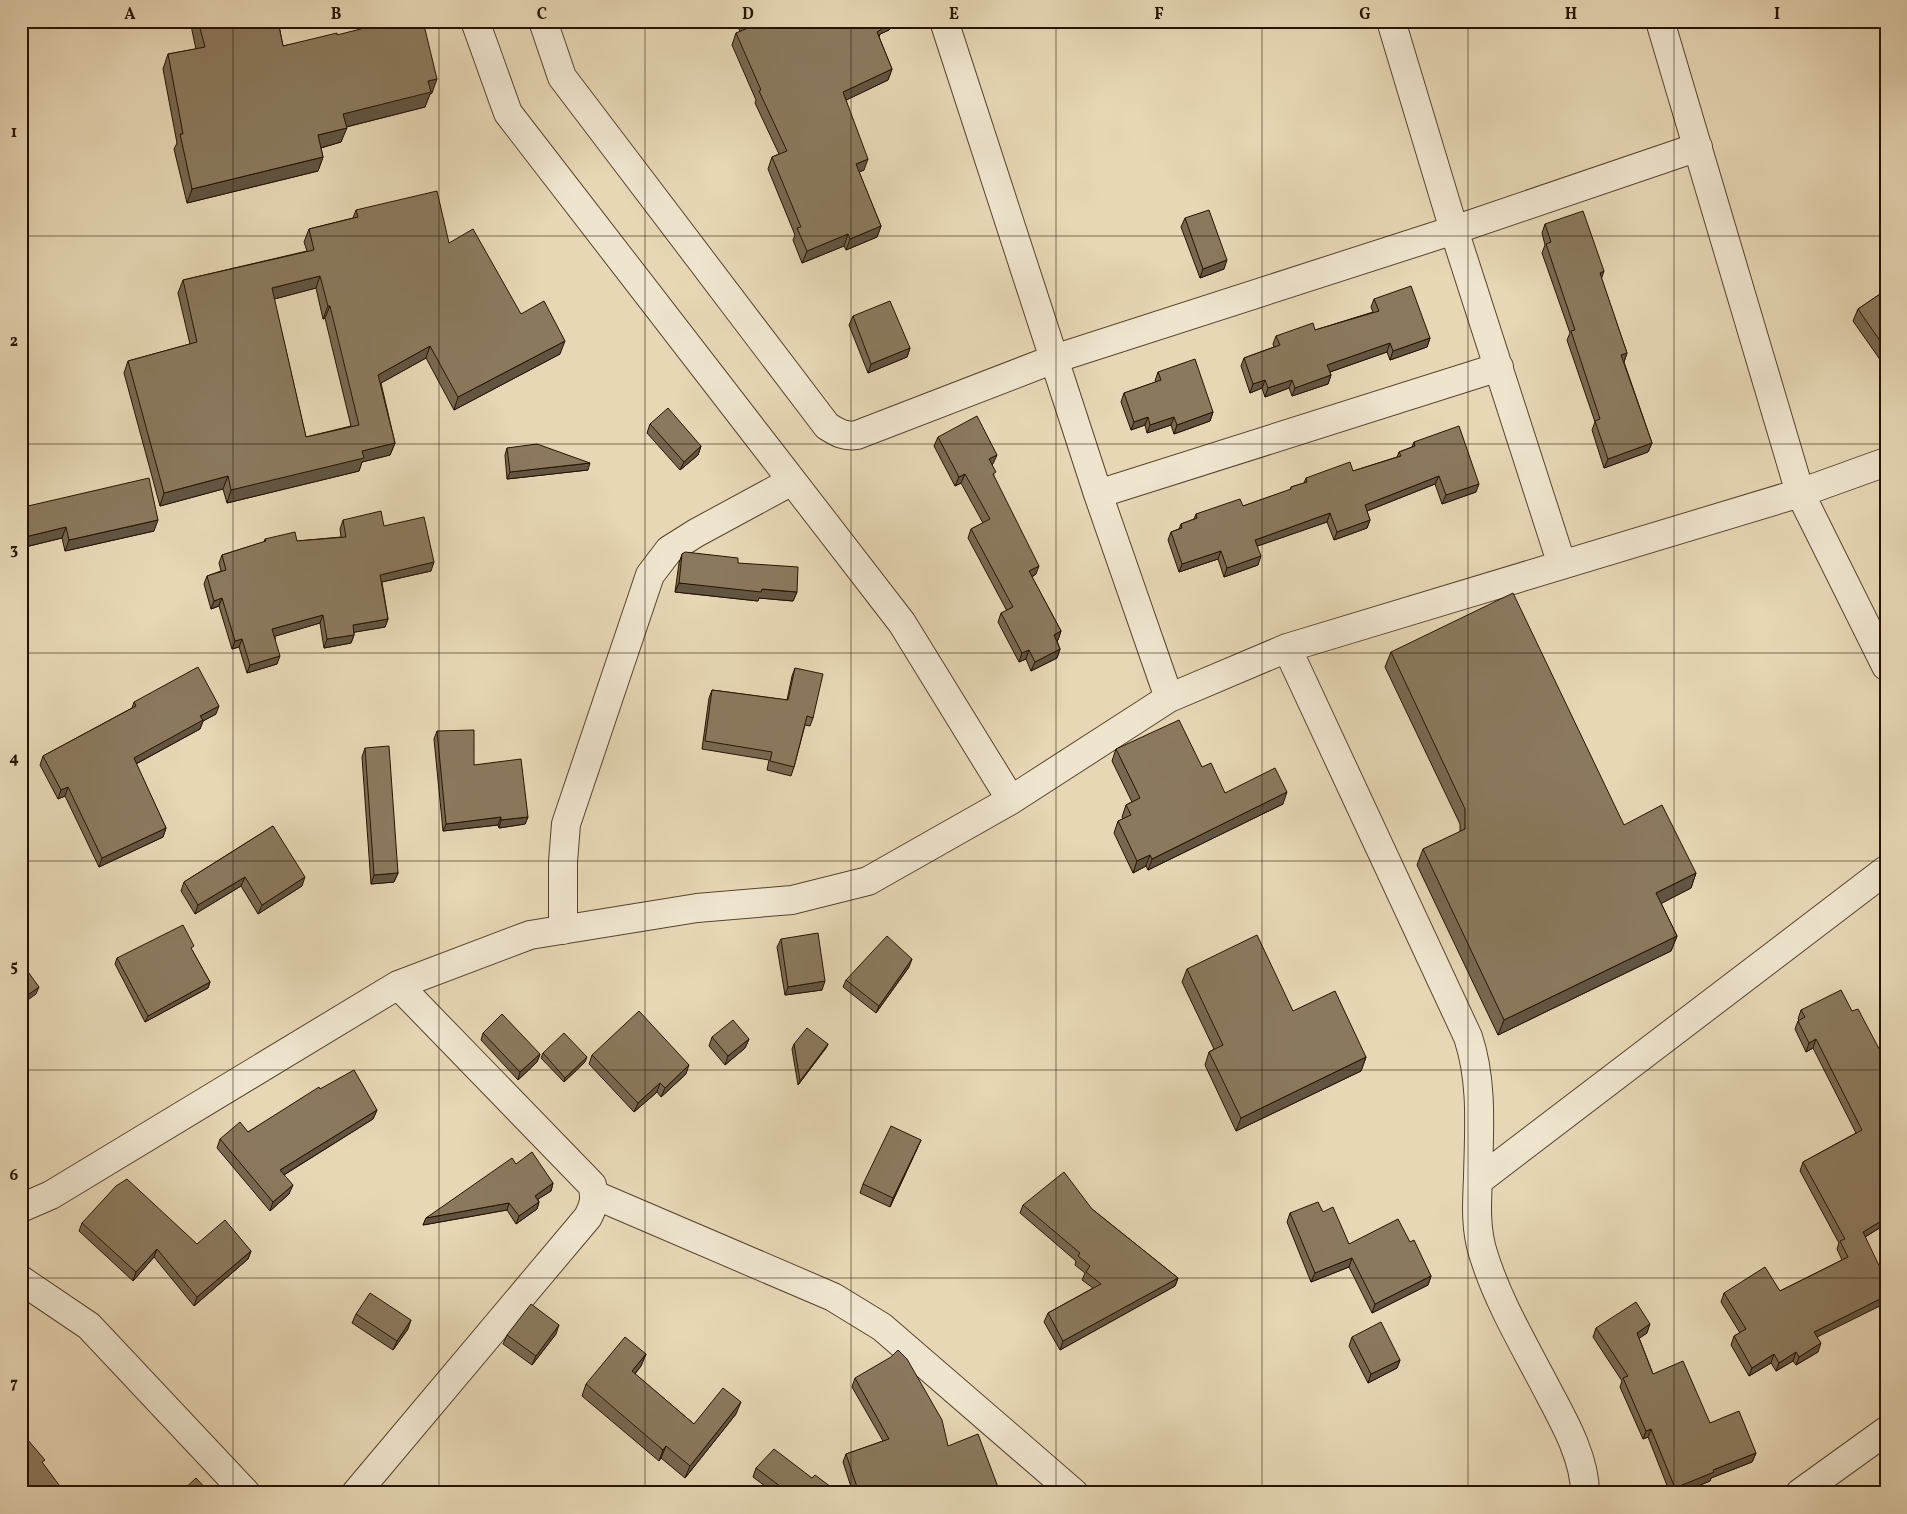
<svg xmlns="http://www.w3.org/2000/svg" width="1907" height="1514" font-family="Vollkorn,serif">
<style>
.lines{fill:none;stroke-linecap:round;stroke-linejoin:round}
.street-casing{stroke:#57442d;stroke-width:30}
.street{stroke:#efe5cf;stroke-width:28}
.wall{fill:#786851;stroke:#271300;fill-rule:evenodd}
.shaded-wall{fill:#615542;stroke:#271300}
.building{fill:#8b795e;stroke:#271300;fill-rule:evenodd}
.grid{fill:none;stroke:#271300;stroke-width:1;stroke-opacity:0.55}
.neatline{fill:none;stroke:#271300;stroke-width:2}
.grid-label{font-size:16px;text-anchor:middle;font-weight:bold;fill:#271300}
</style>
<rect width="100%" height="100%" fill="#e7d7b5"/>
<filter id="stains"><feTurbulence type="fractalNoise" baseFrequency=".004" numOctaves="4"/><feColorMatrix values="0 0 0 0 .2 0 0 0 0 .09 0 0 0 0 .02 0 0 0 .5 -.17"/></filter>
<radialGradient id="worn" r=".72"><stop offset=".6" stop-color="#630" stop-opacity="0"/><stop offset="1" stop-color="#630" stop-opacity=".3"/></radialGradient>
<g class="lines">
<g class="street-casing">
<path id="street" d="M475,21L508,113L902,623L1011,800
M543,21L562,77L827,426C838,433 845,437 857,435L1054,359L1454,230L1698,147
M944,21L1098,494L1169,698
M1391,21L1454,230L1562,565
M1660,21L1800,493L1886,666
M1098,494L1499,367
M1287,648L1468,1037C1483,1082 1479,1130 1478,1177C1477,1202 1475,1228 1483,1253C1498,1303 1527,1350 1551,1397C1566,1425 1585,1460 1585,1493
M563,930V862L566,824L650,575L669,550L696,533L792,481
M1478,1181L1886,870
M595,1195L833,1297L882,1327L1074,1493
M21,1208L51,1195L398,985L530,935L697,908L792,900L868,881L1011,800L1169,698L1287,648L1800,493L1886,462
M21,1280L89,1326L246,1493
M356,1493L588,1217C594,1205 596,1198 592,1185L398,985
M1800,1493L1886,1431"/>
</g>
<use href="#street" class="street"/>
</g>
<path class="wall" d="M190,21H278L283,46L337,35L432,93L430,94L425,107L346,127L341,142L321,148L323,157L318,171L187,203L174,149L177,143L163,69L168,54L196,49Z
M740,21H892L889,30L880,34L879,37L892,69L888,80L846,100L864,170L859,172L881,226L877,237L846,250L844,246L802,263L793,240L795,235L768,169L772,157L779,154L755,103L756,100L732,45L736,33L740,32L738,26Z
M356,210L449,243L560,354L454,410L426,358L381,383L395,443L390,455L362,462L359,471L227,503L223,489L160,506L124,373L128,361L190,344L178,293L183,280L307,251L304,242L309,229L353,218ZM316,288L323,319L325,318L351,426L306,437L274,299Z
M1185,218L1224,269L1200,278L1181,227Z
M1545,224L1601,278L1627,353L1624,362L1652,443L1648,452L1604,468L1592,430L1595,422L1567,340L1570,333L1542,253L1545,245L1542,233Z
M1886,290V357L1881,361L1853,321L1858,309Z
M1374,299L1430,338L1427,347L1390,360L1387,352L1330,372L1331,375L1328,384L1292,396L1289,388L1265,397L1262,388L1250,393L1241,366L1244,358L1274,347L1273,344L1276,336L1315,330L1373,312L1371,307Z
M853,316L910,348L907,357L868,373L849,325Z
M1158,372L1213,412L1210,421L1174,434L1171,425L1147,433L1145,425L1131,430L1121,402L1124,393L1156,382L1155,381Z
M650,424L701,446L698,455L680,470L647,433Z
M938,437L993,464H992L994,477L1036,574L1032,577L1061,631L1058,640L1057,641L1060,649L1057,658L1031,671L1026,659L1019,662L998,622L1001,613L1007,611L968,538L971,529L983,523L961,483L955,486L934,446Z
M1414,442L1476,492L1442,504L1435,484L1367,511L1370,520L1367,528L1334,540L1327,522L1257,546L1258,565L1224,577L1218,559L1179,572L1168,540L1171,532L1179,529L1181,524L1194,519L1196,514L1243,506L1290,490L1291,487L1304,483L1306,478L1353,471L1397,457L1399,452L1412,447Z
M507,448L588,470L507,479L505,455Z
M21,488L28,506L154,531L65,551L62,538L21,548Z
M343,520L384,526L431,571L382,582L388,619L385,627L354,632V635L351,643L324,648L320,623L275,636L277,664L247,673L239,647L232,649L219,606L211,609L204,584L207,576L221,571L219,563L222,555L264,542L265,539L297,541L341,537L340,529Z
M682,554L738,563L797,592L793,601L759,598L758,601L675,592L679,563Z
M1391,652L1624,825L1696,873L1691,888L1661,903L1677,936L1671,951L1498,1035L1417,865L1423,849L1460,832V824L1385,667Z
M795,668L813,718L810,726L805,725L794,767L791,776L767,770L769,760L702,749L709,698L712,690L787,700L792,676Z
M134,702L216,714L203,721L200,729L136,764L166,828L163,837L99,867L65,796L58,799L40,765L43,756L132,708Z
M437,731L474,765L528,817L525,824L499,828L498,825L443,831L434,739Z
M365,748L398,873L394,882L371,884L362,757Z
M1116,749L1202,767L1225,793L1283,804L1148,870L1146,866L1133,873L1114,833L1118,821L1123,819L1122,817L1126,805L1132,802L1112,761Z
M273,826L302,886L258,914L241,886L195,914L181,891L184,882Z
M781,939L822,990L785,995L777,947Z
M192,950L210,982L208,988L145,1022L115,964L117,958Z
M909,967L876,1013L843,987L846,980Z
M1187,969L1366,1057L1361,1071L1236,1131L1205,1065L1209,1052L1214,1049L1182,982Z
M1801,1010L1852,1011L1884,1058L1886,1057V1224L1865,1237L1817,1337L1818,1352L1796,1365L1793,1361L1776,1371L1771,1363L1749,1376L1731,1345L1734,1336L1740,1333L1721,1302L1724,1293L1780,1291L1842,1260L1837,1249L1839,1243L1800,1171L1803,1162L1856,1133L1813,1048L1806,1052L1795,1029L1798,1021L1799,1020L1798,1019Z
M483,1033L540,1054L537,1062L518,1080L481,1040Z
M712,1037L749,1039L745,1048L725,1065L709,1046Z
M794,1044H828L826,1048L798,1085L792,1049Z
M543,1053L585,1062L564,1082L541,1058Z
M592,1055L686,1074L661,1097L657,1092L634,1112L589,1064Z
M320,1089L377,1110L373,1119L284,1175L289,1194L270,1211L217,1148L220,1139L248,1132Z
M917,1149L890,1207L860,1193L863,1184Z
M516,1164L553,1183L551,1191L538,1199L539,1202L537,1209L516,1224L507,1210L423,1225L426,1218Z
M1023,1205L1092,1209L1178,1278L1175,1286L1060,1350L1044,1322L1048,1313L1093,1288L1082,1280L1085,1273L1075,1265L1076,1261L1020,1213Z
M1323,1212L1349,1244L1410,1242L1431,1276L1428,1285L1372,1313L1349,1267L1311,1282L1287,1222L1290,1213Z
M82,1223L197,1244L251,1251L248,1259L194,1306L154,1257L133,1281L79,1231Z
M356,1314L408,1329L393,1350L352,1323Z
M1596,1328L1647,1333L1639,1338L1653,1374L1710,1423L1756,1453L1752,1462L1711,1478L1710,1481L1681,1493H1670L1648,1437L1643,1439L1620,1387L1622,1381L1593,1337Z
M556,1334L532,1365L503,1344L507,1335Z
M1352,1337L1400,1360L1397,1368L1368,1383L1349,1346Z
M646,1354L641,1366L635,1374L694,1424L736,1414L685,1478L661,1458L659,1461L582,1396L586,1384Z
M855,1378L948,1446L995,1493H853L843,1462L846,1454L883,1441L852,1387Z
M756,1468L812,1478L839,1493H774L753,1477Z"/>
<path class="shaded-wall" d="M887,21H892L889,30L880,34L877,41L873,43L879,25Z
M892,69L888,80L838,104L843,92Z
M437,79L432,93L430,94L425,107L338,129L343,114L428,81Z
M347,128L341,142L313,150L318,135Z
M323,157L318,171L187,203L192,189Z
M868,159L864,170L851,175L856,164Z
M881,226L877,237L846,250L850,239Z
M848,234L844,246L802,263L807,251Z
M1227,260L1224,269L1200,278L1203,269Z
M1604,271L1601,280L1600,273Z
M320,276L316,288L267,301L272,288Z
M328,306H330L325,318L323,319Z
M1430,338L1427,347L1390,360L1393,351Z
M565,341L560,354L454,410L458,397Z
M1390,343L1387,352L1324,374L1327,365Z
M430,346L426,358L374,387L378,375Z
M910,348L907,357L868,373L871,364Z
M1885,348H1886V357L1881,361Z
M1627,353L1624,362L1618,364L1621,355Z
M1331,375L1328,384L1292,396L1295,388Z
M1265,380L1262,388L1250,393L1253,384Z
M1292,380L1289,388L1265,397L1268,388Z
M1213,412L1210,421L1174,434L1177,425Z
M1148,417L1145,425L1131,430L1134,422Z
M1174,417L1171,425L1147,433L1150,425Z
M395,443L390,455L362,462L359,471L227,503L231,490L362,451Z
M1652,443L1648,452L1604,468L1608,459Z
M701,446L698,455L680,470L684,462Z
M997,455L993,464L986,468L989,459Z
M590,463L588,470L507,479L510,472Z
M965,474L961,483L955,486L959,477Z
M228,476L223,489L160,506L164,493Z
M1439,476L1435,484L1362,513L1365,505Z
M1479,484L1476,492L1442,504L1446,495Z
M1330,513L1327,522L1252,548L1255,540Z
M158,520L154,531L65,551L69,540Z
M1370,520L1367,528L1334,540L1337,532Z
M66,527L62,538L21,548V538Z
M1221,551L1218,559L1179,572L1182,564Z
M1261,556L1258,565L1224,577L1227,568Z
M434,562L431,571L377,583L380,575Z
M1039,566L1036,574L1026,580L1029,571Z
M679,583L797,592L793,601L759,598L758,601L675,592Z
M222,598L219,606L211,609L214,601Z
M323,615L320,623L269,638L272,629Z
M388,619L385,627L350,633L353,625Z
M1061,631L1058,640L1050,644L1054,635Z
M354,635L351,643L324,648L327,639Z
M242,639L239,647L232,649L235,641Z
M1060,649L1057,658L1031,671L1035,662Z
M1029,650L1026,659L1019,662L1022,653Z
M280,656L277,664L247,673L250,665Z
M219,706L216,714L203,721L200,729L130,767L134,758L200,716Z
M68,787L65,796L58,799L61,790Z
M1287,792L1283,804L1148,870L1152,859Z
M501,817L498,825L443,831L446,824Z
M528,817L525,824L499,828L501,820Z
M166,828L163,837L99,867L102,858Z
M1150,855L1146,866L1133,873L1137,861Z
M398,873L394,882L371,884L374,875Z
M1696,873L1691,888L1651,909L1656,893Z
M245,877L241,886L195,914L198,905Z
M305,877L302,886L258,914L262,905Z
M1677,936L1671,951L1498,1035L1504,1020Z
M912,959L909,967L876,1013L879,1006Z
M825,981L822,990L785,995L788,987Z
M210,982L208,988L145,1022L148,1016Z
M39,987L36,994L21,1005V1000Z
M749,1039L745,1048L725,1065L728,1056Z
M1816,1039L1813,1048L1806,1052L1809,1043Z
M828,1044L826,1048L798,1085L800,1081Z
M540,1054L537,1062L518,1080L520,1072Z
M587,1057L585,1062L564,1082L565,1078Z
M1366,1057L1361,1071L1236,1131L1241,1118Z
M689,1065L686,1074L661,1097L665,1088Z
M660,1083L657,1092L634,1112L638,1103Z
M377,1110L373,1119L277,1179L280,1170Z
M921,1140L917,1149L890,1207L893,1198Z
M553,1183L551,1191L532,1203L535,1196Z
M293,1185L289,1194L270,1211L273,1202Z
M539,1202L537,1209L516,1224L519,1216Z
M509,1203L507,1210L423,1225L426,1218Z
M1886,1218V1224L1860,1240L1863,1232Z
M157,1249L154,1257L133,1281L136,1272Z
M251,1251L248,1259L194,1306L197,1297Z
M1352,1258L1349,1267L1311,1282L1315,1273Z
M1431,1276L1428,1285L1372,1313L1375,1304Z
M1178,1278L1175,1286L1060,1350L1063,1341Z
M1886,1296V1303L1811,1340L1814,1332Z
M411,1320L408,1329L393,1350L397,1341Z
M1650,1324L1647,1333L1634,1342L1637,1333Z
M559,1325L556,1334L532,1365L536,1356Z
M1821,1343L1818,1352L1796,1365L1799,1357Z
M1796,1352L1793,1361L1776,1371L1779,1363Z
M646,1354L641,1366L627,1383L632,1371Z
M1774,1354L1771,1363L1749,1376L1752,1368Z
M1400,1360L1397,1368L1368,1383L1371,1374Z
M741,1402L736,1414L685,1478L690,1466Z
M1651,1429L1648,1437L1643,1439L1646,1431Z
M666,1446L661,1458L659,1461L663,1450Z
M1756,1453L1752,1462L1711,1478L1710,1481L1681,1493H1673L1675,1488L1713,1470Z
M998,1487L995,1493H981Z"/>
<path class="building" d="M198,21H278L283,46L337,33V35L392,21H423L437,79L428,81L431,92L343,114L347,128L318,135L323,157L192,189L180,134H183L168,54L205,47Z
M745,21H887L879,25L882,29L877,32L892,69L843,92L868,159L856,164L881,226L850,239L848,234L807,251L797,228L801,227L772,157L787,151L759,91L761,90L736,33L748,28Z
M437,191L449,243L473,229L521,314L544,301L565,341L458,397L430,346L378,375L395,443L362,451L364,458L231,490L228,476L164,493L128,361L197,342L183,280L314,250L309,229L358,217L356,210ZM320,276L328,306H330L359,425L306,437L272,288Z
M1209,210L1227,260L1203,269L1185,218Z
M1583,211L1604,271L1600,273L1627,353L1621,355L1652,443L1608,459L1595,421L1600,419L1571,331L1575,330L1546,244L1551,242L1545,224Z
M1411,286L1430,338L1393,351L1390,343L1327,365L1331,375L1295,388L1292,380L1268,388L1265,380L1253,384L1244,358L1280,345L1276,336L1313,323L1315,330L1379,311L1374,299Z
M1886,290V348H1885L1858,309Z
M890,301L910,348L871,364L853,316Z
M1195,359L1213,412L1177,425L1174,417L1150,425L1148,417L1134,422L1124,393L1161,380L1158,372Z
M668,408L701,446L684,462L650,424Z
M977,416L997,455L989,459L996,472L993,474L1039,566L1029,571L1061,631L1054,635L1060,649L1035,662L1029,650L1022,653L1001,613L1013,607L971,529L990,519L965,474L959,477L938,437Z
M1459,426L1479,484L1446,495L1439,476L1365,505L1370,520L1337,532L1330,513L1255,540L1261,556L1227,568L1221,551L1182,564L1171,532L1182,528L1181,524L1197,518L1196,514L1240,499L1243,506L1291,489V487L1307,482L1306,478L1350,462L1353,471L1401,456L1399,452L1415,446L1414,442Z
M537,444L590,463L510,472L507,448Z
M149,478L158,520L69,540L66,527L21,538V488H23L28,506Z
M381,511L384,526L424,517L434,562L380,575L388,619L353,625L354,635L327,639L323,615L272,629L280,656L250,665L242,639L235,641L222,598L214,601L207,576L226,570L222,555L266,541L265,539L295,532L297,541L346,537L343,520Z
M685,552L738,558V563L798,567L797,592L762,589L761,592L679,583L682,554Z
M1513,593L1624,825L1662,805L1696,873L1656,893L1677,936L1504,1020L1423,849L1465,829V809L1391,652Z
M198,667L219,706L200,716L203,720L134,758L166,828L102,858L68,787L61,790L43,756L136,706L134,702Z
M795,668L823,674L813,718L807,716L794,767L770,761L772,752L705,741L712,690L788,700Z
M1179,720L1202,767L1211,763L1225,793L1275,768L1287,792L1152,859L1150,855L1137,861L1118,821L1131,815L1126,805L1140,798L1116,749Z
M474,730V765L521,759L528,817L501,820V817L446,824L437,731Z
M389,746L398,873L374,875L365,748Z
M273,826L305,877L262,905L245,877L198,905L184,882Z
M183,925L194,946L191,948L210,982L148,1016L117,958Z
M818,933L825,981L788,987L781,939Z
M1257,935L1293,1011L1335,991L1366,1057L1241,1118L1209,1052L1223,1045L1187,969Z
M887,936L912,959L879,1006L846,980Z
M21,962L39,987L21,1000Z
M1841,990L1852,1011L1858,1009L1884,1058L1886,1057V1218L1863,1232L1886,1280V1296L1814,1332L1821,1343L1799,1357L1796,1352L1779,1363L1774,1354L1752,1368L1734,1336L1746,1329L1724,1293L1765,1267L1780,1291L1848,1257L1840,1241L1845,1239L1803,1162L1862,1130L1816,1039L1809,1043L1798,1021L1805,1017L1801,1010Z
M639,1011L689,1065L665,1088L660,1083L638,1103L592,1055Z
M502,1014L540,1054L520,1072L483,1033Z
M733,1020L749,1039L728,1056L712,1037Z
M807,1028L828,1044L800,1081L794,1044Z
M564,1033L587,1057L565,1078L543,1053Z
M354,1070L377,1110L280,1170L293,1185L273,1202L220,1139L240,1122L248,1132L319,1087L320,1089Z
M891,1126L921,1140L893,1198L863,1184Z
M532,1152L553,1183L535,1196L539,1202L519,1216L509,1203L426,1218L512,1158L516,1164Z
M1064,1172L1092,1209L1178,1278L1063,1341L1048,1313L1101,1284L1086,1272L1090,1266L1078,1256L1080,1253L1023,1205Z
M127,1179L197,1244L225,1220L251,1251L197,1297L157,1249L136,1272L82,1223L116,1186Z
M1318,1202L1323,1212L1333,1207L1349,1244L1398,1219L1410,1242L1414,1240L1431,1276L1375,1304L1352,1258L1315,1273L1290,1213Z
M370,1293L411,1320L397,1341L356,1314Z
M1636,1302L1650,1324L1637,1333L1653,1374L1683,1361L1710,1423L1739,1411L1756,1453L1713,1470L1714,1472L1675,1488L1651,1429L1646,1431L1623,1378L1628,1376L1596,1328Z
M531,1304L559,1325L536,1356L507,1335Z
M1381,1322L1400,1360L1371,1374L1352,1337Z
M625,1337L646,1354L632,1371L694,1424L723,1388L741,1402L690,1466L666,1446L663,1450L586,1384Z
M898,1350L907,1359L942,1420L948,1446L978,1434L998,1487L981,1493H895V1490L887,1493H859L846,1454L889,1439L855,1378L891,1357Z
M21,1432L45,1460L42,1462L62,1489L56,1493H21Z
M774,1449L812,1478L815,1475L839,1493H789L756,1468Z
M196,1478L210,1493H180Z"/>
<path class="grid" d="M233,21V1493M439,21V1493M645,21V1493M851,21V1493M1056,21V1493M1262,21V1493M1468,21V1493M1674,21V1493M21,236H1886M21,444H1886M21,653H1886M21,861H1886M21,1070H1886M21,1278H1886"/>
<rect width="1907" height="1514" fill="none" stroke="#e7d7b5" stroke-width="55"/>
<rect x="28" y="28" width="1852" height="1458" class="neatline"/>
<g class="grid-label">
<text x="130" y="19">A</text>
<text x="336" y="19">B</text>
<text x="542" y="19">C</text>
<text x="748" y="19">D</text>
<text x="954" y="19">E</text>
<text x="1159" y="19">F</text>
<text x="1365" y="19">G</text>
<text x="1571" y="19">H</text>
<text x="1777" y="19">I</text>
<text x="14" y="137">1</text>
<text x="14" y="346">2</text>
<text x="14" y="554">3</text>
<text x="14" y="763">4</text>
<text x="14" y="971">5</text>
<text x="14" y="1180">6</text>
<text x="14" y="1388">7</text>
</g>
<rect width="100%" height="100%" filter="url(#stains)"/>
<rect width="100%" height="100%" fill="url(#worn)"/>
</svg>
